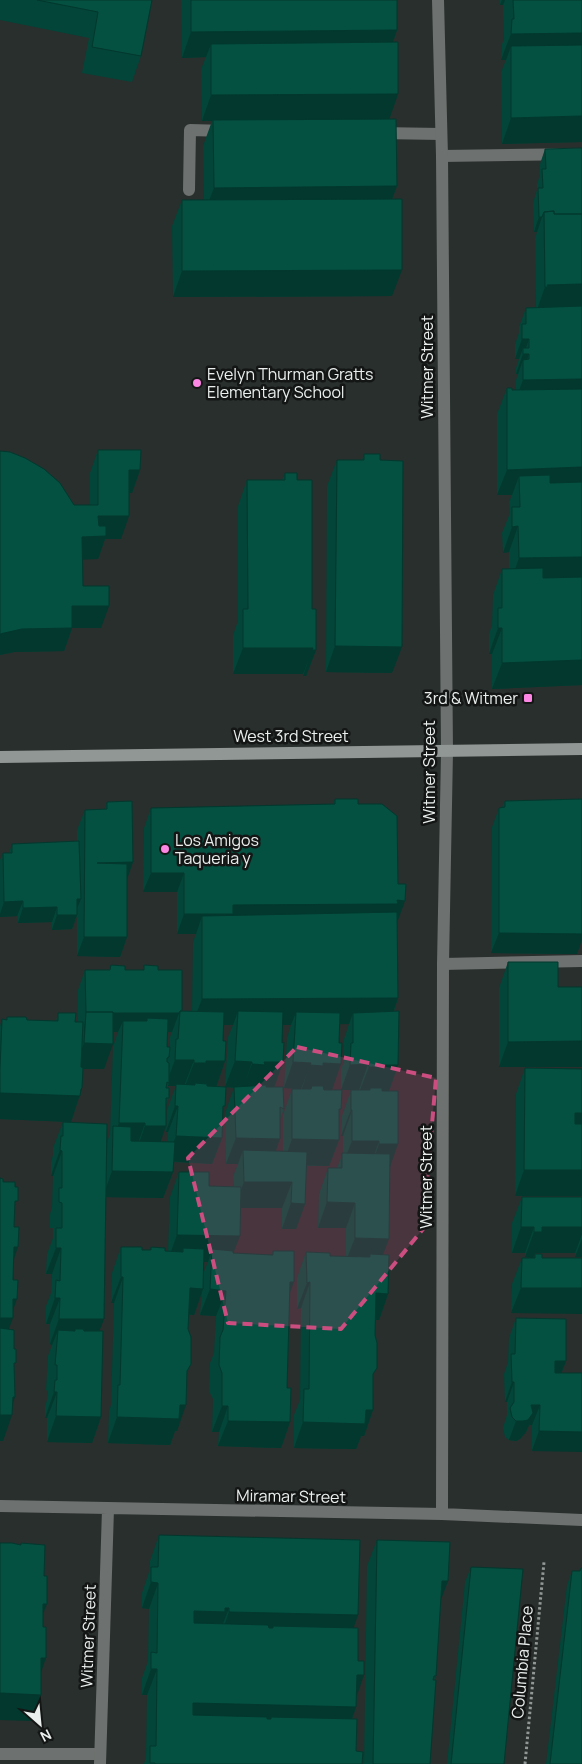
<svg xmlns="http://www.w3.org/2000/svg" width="582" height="1764" font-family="Manrope,sans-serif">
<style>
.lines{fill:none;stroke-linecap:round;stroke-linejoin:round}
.path{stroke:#929896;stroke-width:3;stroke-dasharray:2.5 2.5;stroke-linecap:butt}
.lane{stroke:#6d716f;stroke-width:12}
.street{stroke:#6d716f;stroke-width:12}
.secondary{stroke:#919795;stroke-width:12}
.wall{fill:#034538;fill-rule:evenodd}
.shaded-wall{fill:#03382e}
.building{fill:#045041;stroke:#03382e}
.marked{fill:#cc4e80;fill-opacity:0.2;stroke:#cc4e80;stroke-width:4;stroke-dasharray:10 6;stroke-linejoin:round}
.poi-dot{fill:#fc86e3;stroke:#131615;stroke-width:2}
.labels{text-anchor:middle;stroke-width:5;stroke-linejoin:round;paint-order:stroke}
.street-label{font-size:16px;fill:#eaefed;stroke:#131615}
.poi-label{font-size:16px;fill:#eaefed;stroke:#131615;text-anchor:start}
</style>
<rect width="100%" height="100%" fill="#282f2d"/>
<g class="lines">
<path class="path" d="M525,1764L544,1562"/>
<path class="lane" d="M379,133L441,134
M442,156L582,154
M189,190L190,130L226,131
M443,964L582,961
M0,1754H100"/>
<path class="street" d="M438,0L442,156L447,752L443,964L442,1514
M0,1506L442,1514L582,1520
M100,1764L108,1509"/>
<path class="secondary" d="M0,757L582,749"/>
</g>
<path class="wall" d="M0,0H152L141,56L132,82L82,73L89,38L0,20Z
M181,0H397V30L393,42L398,94L389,119L397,186L392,199V296L173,297L172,226L182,200H204L203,146L212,121H202L201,69L206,57L182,58Z
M500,0H582V142L502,144L501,72L506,60H501L502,44L504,40L503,5H500Z
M545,149L582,685L492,689V654H489V634L492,625L493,595L502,569H509V552L503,553L502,533L510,513L509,502L512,495H497V414L507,388L512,390H516V380L518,374H516V368L519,359H515V344L519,333V327L526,308L536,307L535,238L537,232H534L533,203L537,190V184L540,175V164Z
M98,450L140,470L132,493H129L121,539H105L98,559H83V586L101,628H72L64,651L14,652L0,655V451L74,505H90V473Z
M364,454L392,673L326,672L327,486L337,460H362Z
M285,473L297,480L316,650L306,676H303V674H233V635L238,621V506L247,480H282Z
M335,799L358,804L398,920H397L398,998L394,1011L398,1065L389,1091V1168L383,1255L388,1294L379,1320H375L373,1410L364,1436H361L356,1449L294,1448V1415L300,1400L301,1308L297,1309V1278L306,1252L330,1256H346V1228H318L319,1194L328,1168H337L343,1153V1136H341L342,1116L351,1090H342L339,1116V1140L329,1166H306L305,1204L296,1229H282V1208H240L233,1253L272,1255L273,1251L290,1294L287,1388L290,1422L281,1448L218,1446L219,1432H212L213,1399L209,1391L210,1363L214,1353L216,1316L200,1315L202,1292L194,1315H189L188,1329L191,1364L187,1373L177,1431H175L170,1445L108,1443L109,1411L111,1405L114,1303H111L112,1273L121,1247L142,1250H150L151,1247L165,1251H168L170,1197L179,1172L209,1186H234L233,1176L238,1164H226L225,1113L234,1088L226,1087L223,1114L222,1138L212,1164L174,1162L173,1172L163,1198L106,1197L104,1319L99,1331L101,1417L92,1443L47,1442V1418H45V1406L47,1400L48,1391L46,1390L48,1356L52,1345L50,1344V1324H46V1306L51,1293L52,1274H46L47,1254L53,1238V1228H50V1214L52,1207L53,1176H51V1162L53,1155V1148L63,1122L107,1142L110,1134L113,1047L118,1032H113L104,1069H83L82,1088L71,1122L0,1119V1026L2,1019L6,1020L7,1017L27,1020L56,1021L58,1013L75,1022H78V990L85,970H109L111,965L125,970H143L144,965L158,970L182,1011H192L193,942L196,934H177V892H143L144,828L151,808L333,804ZM340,1024H349L344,1039V1062L341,1069V1090H324V1089L332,1090L339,1043ZM224,1025H233L228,1037L225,1087H216L225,1061L223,1041ZM283,1025H291L287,1038L284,1088L301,1089H292L283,1115V1151H276L280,1119L284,1109L274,1087L283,1062L282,1043ZM168,1032H172L170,1037V1047H167ZM168,1086H176L167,1110L166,1132H168V1142H160L166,1105L169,1098L167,1088ZM204,1261L208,1262L203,1274Z
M505,801L577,954L491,953L492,827L499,808L502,807Z
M107,802L133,862L127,878V937L120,957L77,956V916L72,929L52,930V922L18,923L17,916L0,917V860L3,853H9L12,844L77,842V830L85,810L105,809Z
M508,962L558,987L499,1067V988Z
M525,1068L582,1069L515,1196L516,1094Z
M522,1197H582V1257H575V1253H535L533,1258L525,1257V1253H512V1223Z
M535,1254L542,1258L511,1313L512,1284L522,1258H534Z
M516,1318L566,1361L532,1451V1425H529L526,1432L520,1439L516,1441L509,1440L505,1437L503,1428L507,1415V1402H505L504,1374L508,1362L509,1338Z
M159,1535L354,1628L357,1695L356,1707L352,1719L356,1751L362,1764H144L146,1757L147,1695H142V1678L148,1661L149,1609L142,1608V1593L149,1572L150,1561Z
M377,1540L448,1581L441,1599L436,1676L434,1680L430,1764H364L367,1566Z
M471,1567L504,1764H447L465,1582Z
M581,1568L582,1764H546L567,1585L572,1571H580Z"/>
<path class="shaded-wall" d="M502,0H505L503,5H500Z
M397,30L388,56L211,44L206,57L182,58L191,32Z
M582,33V59L511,46L506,60H501L511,34Z
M398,94L389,120L202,121L211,95Z
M582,116V142L502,144L511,118Z
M397,186L387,212L204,214L214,188Z
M539,217H542L537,232H534Z
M402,270L392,296L173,297L182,271Z
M582,284V310L536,313L545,287L547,285Z
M522,339H529L524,354H529L523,371V360L518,374H516L523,354V348L519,359H515Z
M582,379V398L516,399L523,380Z
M582,467V493L519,476L512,495H497L507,470Z
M129,470H140L132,493H121Z
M98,516H129L121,539H105L98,559L74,560L82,537Z
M518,526L509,552L503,553L512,527Z
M582,557V582L510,584L519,558Z
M72,606H109L101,628H72L64,651L14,652L0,655V634Z
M498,628H502L492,654H489Z
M335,646L402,647L392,673L326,672Z
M243,648H313L303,674H233Z
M312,650H316L306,676H303Z
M582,660V685L492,689L502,663Z
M133,862L126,882L97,863Z
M151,873H184L177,892H143Z
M77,899H81L75,913Z
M397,900L405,901L398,920L202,916L196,934H177L184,914L233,905Z
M23,901L17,916L0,917V914L4,902Z
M57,907L52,922L18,923L23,908Z
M57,915H77L72,929L52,930Z
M499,933L582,934V940L577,954L491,953Z
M84,937H127L120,957L77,956Z
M398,998L389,1024L353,1013L349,1024L295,1025L296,1012L291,1025H237L238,1011L233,1025H192L202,999Z
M86,1013H179L172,1032H143L147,1018L142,1032L123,1021L118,1032H84Z
M582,1041V1067H499L508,1042Z
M84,1043L113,1044L104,1069H74Z
M175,1060H194L184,1086L176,1084V1086H168L169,1083L167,1082Z
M206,1061H225L216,1087L184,1089L194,1063Z
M235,1061L252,1062L243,1088L225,1087Z
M264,1062H283L274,1088L242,1090L252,1064Z
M293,1062L311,1063L301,1089L284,1088Z
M323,1063L341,1064L332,1090L315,1089L301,1091L310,1065Z
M368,1064L359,1090H341L350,1065Z
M381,1065H398L389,1091L369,1093L370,1088L368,1093H359L369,1067Z
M82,1088L71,1122L0,1119V1093Z
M175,1106H178L168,1132H166Z
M351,1110H352L343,1136H341Z
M575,1113H582V1139H565Z
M119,1123H145L136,1149L113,1139Z
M145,1126H166L157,1152H136Z
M176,1136L222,1138L212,1164L167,1161Z
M236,1138L280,1139L271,1164L243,1150L238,1164H226Z
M292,1139L339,1140L329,1166L283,1165Z
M352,1141H379L370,1167H342Z
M379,1144H398L389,1170H370Z
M60,1150L62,1151L53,1176H51Z
M524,1170H582V1196H515Z
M112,1171L173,1172L163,1198L103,1197Z
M244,1182H292L282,1208H234Z
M327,1202L355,1203L346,1228H318Z
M291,1203L305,1204L296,1229H282Z
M521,1227H534L525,1253H512Z
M542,1227H582V1234L575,1253H535L533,1258L525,1257L534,1232Z
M177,1235L240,1236L230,1262L212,1249L208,1262L180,1261L183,1252V1248L179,1261L168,1260Z
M355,1238L389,1239L379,1265L370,1257V1254L367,1265L345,1264Z
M582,1239V1257H575Z
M14,1247H18L9,1273Z
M56,1248H61L52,1274H46Z
M121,1277H123L114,1303H111Z
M290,1282H294L284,1308Z
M310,1282L301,1308L297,1309L307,1283Z
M190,1288L203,1289L194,1315L180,1314Z
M521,1288H582V1314L511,1313Z
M210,1289L226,1291L216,1316L200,1315Z
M376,1293L388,1294L379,1320L366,1319Z
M55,1298H60L50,1324H46Z
M13,1299H17L10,1318H13L3,1344H0V1318Z
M59,1319H104L94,1345L75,1331V1329L70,1345L58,1330L52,1345L50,1344Z
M555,1361H566L558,1381H548Z
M512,1382H514L507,1402H505Z
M54,1392H57L47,1418H45Z
M13,1397H15L9,1415H12L3,1441H0V1415Z
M180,1405H186L177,1431H175L170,1445L108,1443L117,1417Z
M531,1405H540L532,1425H529L526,1432L520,1439L516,1441L509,1440L516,1421Z
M222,1406H228L219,1432H212Z
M366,1410H373L364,1436H361L356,1449L294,1448L303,1422Z
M56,1416L101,1417L92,1443L47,1442Z
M228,1421L290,1422L281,1448L218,1446Z
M539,1431L582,1432V1452L532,1451Z
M442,1581H448L438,1607Z
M151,1582L158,1583L149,1609L142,1608Z
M43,1604H47L37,1629Z
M225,1608H229L219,1634L185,1637L194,1611Z
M229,1612L358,1615L349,1641L273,1628V1626L268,1639L220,1638Z
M41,1658H46L37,1684Z
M151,1669H157L147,1695H142Z
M357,1675H364L355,1701Z
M0,1693L41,1695L31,1721L0,1720Z
M193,1703L356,1707L347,1733L271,1719V1717L266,1731L184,1729Z"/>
<path class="building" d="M37,0H152L141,56L92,47L98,12Z
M191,0H397V30L191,32Z
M513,0H582V33L511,34L512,19H514Z
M398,42V94L211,95V44Z
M582,45V116L511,118V46Z
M396,119L397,186L214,188L213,120Z
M582,148V214H554V211L544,212L542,217H539L538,188H543L542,169H546L545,149Z
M402,199V270L182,271V200Z
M554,211V214H582V284L547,285L548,287H545L544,212Z
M582,306V379L523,380V360L529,359V354H523V348H529V339H522V324H526V308Z
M507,388H512V390L582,389V467L507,470Z
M98,450H141L140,470H129V516H98L99,526H106V536L82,537L83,586H109V606H72V628L22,629L0,634V451L10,452L25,458L44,469L60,483L74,505H98Z
M364,454H380V460L403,461L402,647L335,646L337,460H364Z
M285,473H297V480H312V609H316V650H312L313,648H243V609H248L247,480H285Z
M550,475V483L582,482V557L519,558L518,526L512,527V507H520L519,476Z
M543,568V578L582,577V660L502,663V628H498V608H502V569Z
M335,799H358V804H382L397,816L398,884H406L405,901L397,900L398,904L233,905V914H184V873H151V808L335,804Z
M582,799V934L499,933V808L505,807V801Z
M132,801L133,862L97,863L127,864V937H84L85,810L107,809V802Z
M79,841L81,899H77V915H57V907L23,908V901L4,902L3,853H12V844Z
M397,912L398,998L202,999V916Z
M508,962H558V987H582V1041L508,1042Z
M111,965L125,966V970H144V965L158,966V970H182V1011H180L179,1013H113V1012H86L85,970H110Z
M180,1011L224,1012L223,1041H226L225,1061H206V1063H194V1060H175L176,1039H178Z
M238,1011L283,1012L282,1043L284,1042L283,1062H264L265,1065L252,1064V1062L235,1061Z
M399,1011L398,1065H381V1067H369L368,1064L350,1065L351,1043H353V1013Z
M86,1012H113V1044L84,1043Z
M296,1012L340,1013L339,1043H342L341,1064L323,1063V1066L310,1065L311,1063L293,1062Z
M58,1013H76L75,1022H83L81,1067L83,1068L82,1088L81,1089L80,1096L0,1093V1068L2,1019L7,1020V1017H26L27,1020L58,1021Z
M147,1018L168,1019L167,1047H170L169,1057L167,1058V1062L169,1063V1083L167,1082L166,1088H169V1098H166V1126H145V1123H119L123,1021H147Z
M525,1068L582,1069V1113H575V1124H582V1170H524Z
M195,1083L207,1084V1086L226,1087L225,1106H223L222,1138L176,1136L178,1106H175L176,1084L195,1085Z
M266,1085V1087H283L284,1109L280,1107V1139L236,1138L234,1087Z
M312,1086H323L324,1090H342L341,1109H339V1140L292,1139V1089H311Z
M370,1088H382V1091H398V1144H379V1141H352V1110H351V1090H370Z
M63,1122L107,1124L104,1319H59L60,1298H55L56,1280L60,1281L61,1248H56V1228H62V1203L59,1202V1188H62V1151L60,1150L61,1136H63Z
M113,1126L131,1127V1141L175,1142L173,1172L112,1171Z
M243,1150L307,1152L305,1204L291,1203L292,1182H244Z
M342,1153L390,1154L389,1239L355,1238V1203L327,1202L328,1168H342Z
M179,1172H209V1186L241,1187L240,1236L177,1235Z
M0,1178L3,1179V1182H15V1187H18V1201H15L14,1227H19L18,1247H14L13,1280H18L17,1299H13V1318H0Z
M522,1197H582V1227H542V1232H534V1227H521Z
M121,1247H142V1250H151V1247L165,1248V1251L183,1252V1248L204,1249L203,1289L190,1288L188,1329L191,1337V1364L187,1371L186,1405H180L179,1419L117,1417L118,1385H120L123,1277H121Z
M212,1249L233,1251V1253L273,1255V1251H294V1282H290L287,1388H291L290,1422L228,1421V1406H222V1373L219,1365L220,1337L223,1330L226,1291L210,1289Z
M306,1252L330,1253V1256L370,1257V1254L389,1255L388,1294L376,1293L375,1335L377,1343V1368L373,1374V1410H366L365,1424L303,1422L304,1389H309L310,1282L307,1283Z
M535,1254H542V1258H582V1288H521L522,1258H535Z
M516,1318L566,1319V1361H555V1373H582V1432L539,1431L540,1405H531L533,1413L528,1420L523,1421H516L512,1417L510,1408L514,1402V1382H512L511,1354H515Z
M0,1328L14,1330V1349H16V1363H14L15,1397H13L12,1415H0Z
M75,1329H83L84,1331H103L101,1417L56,1416L57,1392H54L55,1380H57V1365H55L58,1330L75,1331Z
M159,1535L360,1540L358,1615L229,1612V1608H225V1612L194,1611V1623L268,1625L269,1628H273V1626L358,1628V1661H364V1675H357L356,1707L193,1703V1715L267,1717V1719H271V1717L357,1719L356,1751L363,1752L362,1764H155V1763H150V1746H156L157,1669H151V1652L157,1653L158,1583L151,1582V1567H158Z
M377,1540L450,1542L448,1581H442L436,1676H434L433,1680H436L430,1764H373Z
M0,1543H12L21,1545V1543L45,1545L44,1576H47V1604H43V1627H46V1658H41V1695L0,1693Z
M471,1567L523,1569L504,1764H451Z
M581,1568H582V1764H550L572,1571H580Z"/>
<path class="marked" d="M297,1047L436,1078L423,1229L341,1329L228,1323L188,1158Z"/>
<g class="poi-dot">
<circle cx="197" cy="383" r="5"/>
<rect x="523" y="693" width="10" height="10" rx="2.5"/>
<circle cx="165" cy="849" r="5"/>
</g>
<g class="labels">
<g class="street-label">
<text transform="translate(427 367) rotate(-90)" y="6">Witmer Street</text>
<text x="291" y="742">West 3rd Street</text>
<text transform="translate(429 772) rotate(-90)" y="6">Witmer Street</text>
<text transform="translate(426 1177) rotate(-90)" y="6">Witmer Street</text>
<text transform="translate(291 1496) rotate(1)" y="6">Miramar Street</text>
<text transform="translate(88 1636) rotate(-88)" y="6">Witmer Street</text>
<text transform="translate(522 1662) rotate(-85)" y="6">Columbia Place</text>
</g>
<g class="poi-label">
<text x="207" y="380">Evelyn Thurman Gratts<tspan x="207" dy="18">Elementary School</tspan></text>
<text x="518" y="704" text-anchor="end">3rd &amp; Witmer</text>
<text x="175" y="846">Los Amigos<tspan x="175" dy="18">Taqueria y</tspan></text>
</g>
</g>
<g transform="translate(40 1724) rotate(153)" stroke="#131615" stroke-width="4" paint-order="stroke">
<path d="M0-4L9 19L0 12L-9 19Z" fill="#eaefed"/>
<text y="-8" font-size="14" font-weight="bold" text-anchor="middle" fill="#eaefed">N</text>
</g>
</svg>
